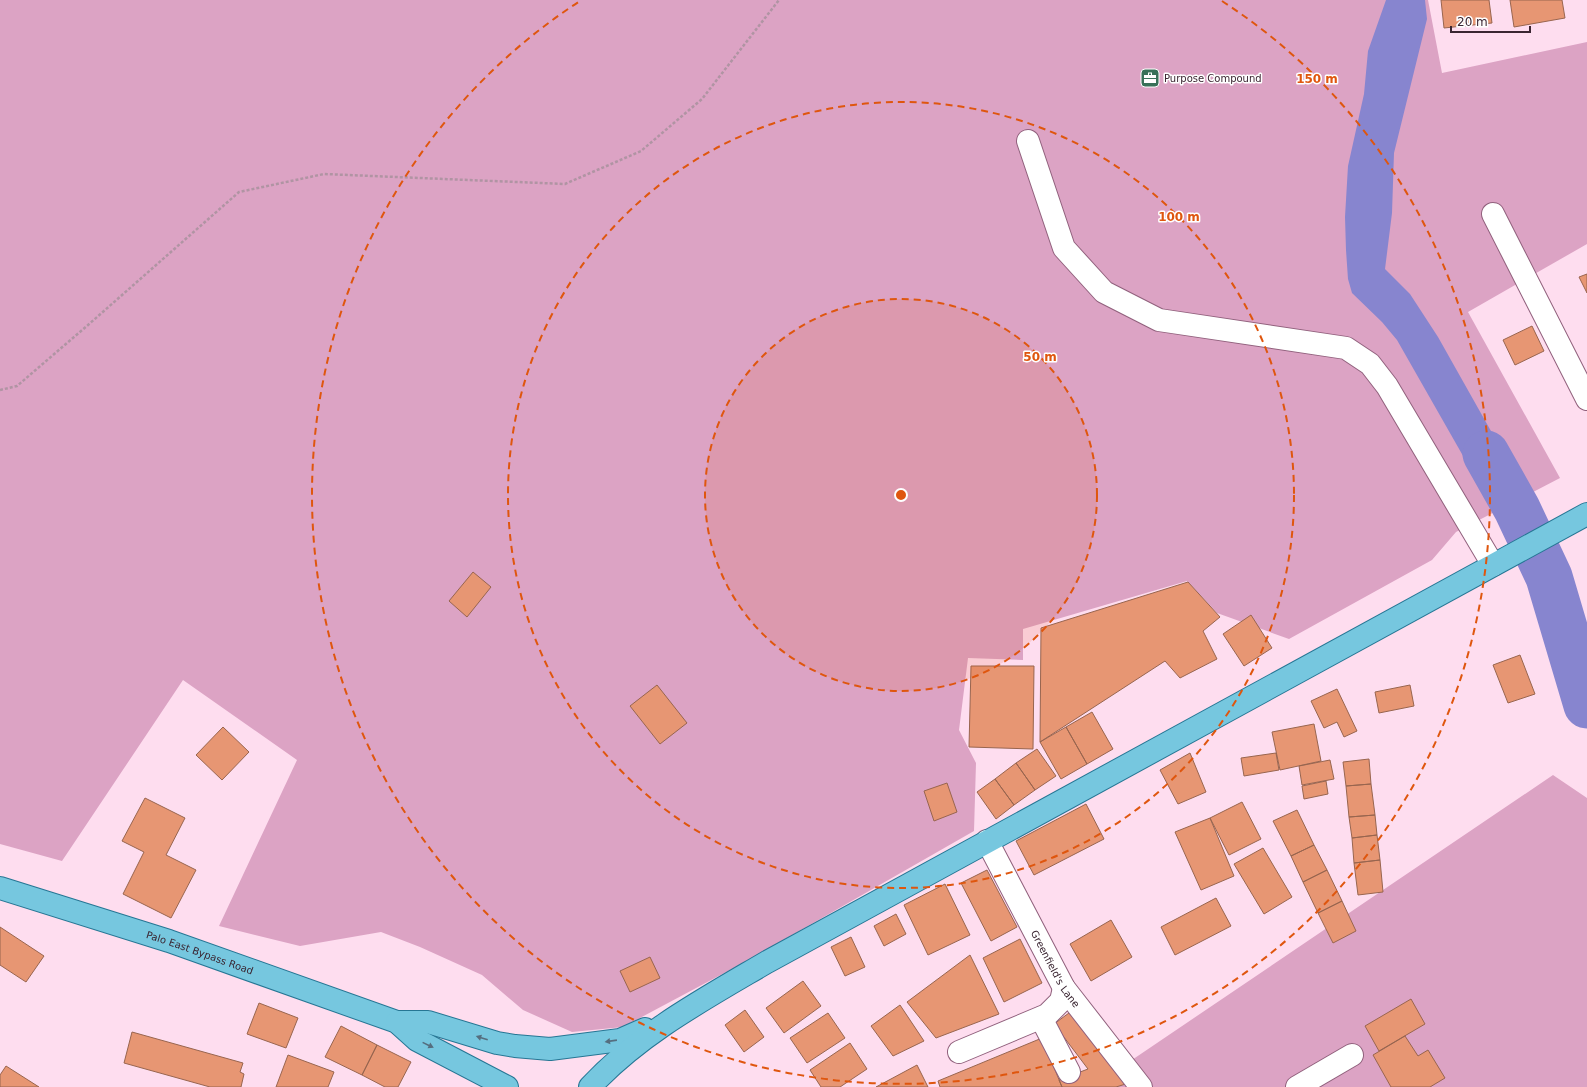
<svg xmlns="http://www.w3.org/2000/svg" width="1587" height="1087" font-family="'DejaVu Sans',sans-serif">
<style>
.green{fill:#dca3c4}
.water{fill:#8785cf}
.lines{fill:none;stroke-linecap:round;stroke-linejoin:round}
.river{stroke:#8785cf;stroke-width:47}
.building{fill:#e79673;stroke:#98654f}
.minor-casing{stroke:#91617d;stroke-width:24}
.major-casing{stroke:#267694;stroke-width:24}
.path{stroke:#b094a3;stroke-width:2.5;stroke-dasharray:3 2;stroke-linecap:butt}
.minor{stroke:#fff;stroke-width:22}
.major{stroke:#76c7df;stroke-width:22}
.oneway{fill:#556e7f}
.ring{fill:none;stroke:#df560e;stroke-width:2;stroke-dasharray:7 5}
.labels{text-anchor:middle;stroke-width:3;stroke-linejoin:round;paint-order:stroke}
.poi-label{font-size:10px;fill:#3a2531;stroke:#fff;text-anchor:start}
.street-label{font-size:10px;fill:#3a2531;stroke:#fff}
.centre{fill:#df560e;stroke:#fff;stroke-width:2}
.ring-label{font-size:12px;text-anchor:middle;font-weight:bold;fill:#df560e;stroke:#fff;stroke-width:3;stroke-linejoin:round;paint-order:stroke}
</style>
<rect width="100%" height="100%" fill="#feddef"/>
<path class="green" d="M0,0H1428L1442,73L1587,42V244L1468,312L1560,478L1456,532L1432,560L1289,639L1217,613L1187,581L1023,629V660L968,658L959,730L976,763L974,831L743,963L623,1027L572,1032L523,1010L482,975L420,947L381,932L300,946L219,926L297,760L183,680L62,861L0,844Z
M1553,775L1587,798V1087H1092Z"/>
<path class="water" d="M1386,0H1425L1427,19L1394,153L1392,213L1385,269L1410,294L1438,337L1531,502L1499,519L1397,340L1382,322L1352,293L1348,279L1346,250L1345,217L1348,166L1364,94L1368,51Z
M1560,571L1575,629L1587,664V725L1555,636L1538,582Z"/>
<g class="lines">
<path class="river" d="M1486,454L1517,509L1549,577L1587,705"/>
</g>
<path class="building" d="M1441,0H1489L1492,23L1444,28Z
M1510,0H1562L1565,18L1514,27Z
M1587,274V293L1579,277Z
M1532,326L1544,351L1515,365L1503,340Z
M473,572L491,587L467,617L449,601Z
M1188,582L1220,617L1203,631L1217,659L1180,678L1165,661L1040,742L1041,628Z
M1251,615L1272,648L1244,666L1223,634Z
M1520,655L1535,694L1508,703L1493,665Z
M971,666H1034L1033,749L969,747Z
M657,685L687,723L660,744L630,706Z
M1410,685L1414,706L1379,713L1375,692Z
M1337,689L1357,731L1344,737L1337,722L1324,728L1311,701Z
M1092,712L1113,749L1087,764L1066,727Z
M1314,724L1321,761L1280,770L1272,732Z
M223,727L249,752L222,780L196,755Z
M1066,727L1087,764L1061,779L1040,742Z
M1037,749L1056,776L1035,790L1016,763Z
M1190,753L1206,792L1178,804L1160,770Z
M1276,753L1279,770L1244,776L1241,758Z
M1369,759L1371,784L1346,786L1343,762Z
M1330,760L1334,779L1302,785L1299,766Z
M1016,763L1035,790L1014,805L995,779Z
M995,779L1014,805L996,819L977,792Z
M1326,781L1328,794L1304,799L1302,786Z
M947,783L957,812L934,821L924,791Z
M1371,784L1375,815L1349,817L1346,786Z
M145,798L185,818L166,855L196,870L171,918L123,894L144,852L122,841Z
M1242,802L1261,839L1229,855L1210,818Z
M1086,804L1104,839L1034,875L1016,841Z
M1297,810L1314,845L1291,856L1273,821Z
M1375,815L1377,835L1352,838L1349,817Z
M1210,818L1234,876L1201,890L1175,832Z
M1377,835L1380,860L1354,863L1352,838Z
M1314,845L1327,870L1303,882L1291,856Z
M1263,848L1292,897L1264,914L1234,864Z
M1380,860L1383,892L1358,895L1354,863Z
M987,870L1017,927L991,941L961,883Z
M1327,870L1342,901L1318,913L1303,882Z
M945,884L970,935L928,955L904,905Z
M1216,898L1231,926L1175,955L1161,927Z
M1342,901L1356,931L1333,943L1318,913Z
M896,914L906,934L884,946L874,926Z
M1111,920L1132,957L1091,981L1070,944Z
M0,927L44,956L26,982L0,965Z
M851,937L865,967L845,976L831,947Z
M1020,939L1042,983L1004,1002L983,958Z
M970,955L999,1014L936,1038L907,1002Z
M650,957L660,978L630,992L620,971Z
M803,981L821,1006L784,1033L766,1008Z
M1411,999L1425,1024L1379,1051L1365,1026Z
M259,1003L298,1018L286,1048L247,1034Z
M900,1005L924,1041L893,1056L871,1026Z
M745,1010L764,1037L744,1052L725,1025Z
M1073,1010L1129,1083L1116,1087H1062L1059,1080L1088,1069L1054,1024Z
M828,1013L845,1038L807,1063L790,1038Z
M341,1026L377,1045L362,1075L325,1057Z
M132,1032L243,1063L240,1072L244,1074L241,1087H210L124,1063Z
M1405,1036L1418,1056L1428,1050L1445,1078L1430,1087H1391L1373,1055Z
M1042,1038L1062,1087H940L938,1081Z
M850,1043L867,1069L840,1087H821L810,1070Z
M377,1045L411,1062L398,1087H385L362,1075Z
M288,1055L334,1072L328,1087H276Z
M917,1065L928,1087H876Z
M6,1066L39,1087H0V1075Z"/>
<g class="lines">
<g class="minor-casing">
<g id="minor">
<path d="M1028,141L1064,248L1104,292L1159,320L1346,348L1370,364L1387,386L1493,565"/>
<path d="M1493,214L1587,399"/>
<path id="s1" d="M987,841L1064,988L1141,1087"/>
<path d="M1041,1018L1069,1072"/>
<path d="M959,1052L1047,1015L1061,1001L1064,988"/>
<path d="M1297,1087L1352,1055"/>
</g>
</g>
<g class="major-casing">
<g id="major">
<path id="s2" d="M0,888L169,941L397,1022L417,1040L507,1087"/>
<path d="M397,1022H428L497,1043L515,1046L550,1049L620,1040L645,1029"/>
<path d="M590,1087C639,1034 704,999 767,962L1587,514"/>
</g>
</g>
<path class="path" d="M0,390L17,386L88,325L239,192L324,174L565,184L641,151L702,99L779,0"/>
<use href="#minor" class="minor"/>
<use href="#major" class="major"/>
</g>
<defs><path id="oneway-solid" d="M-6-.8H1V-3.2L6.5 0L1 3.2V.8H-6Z"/></defs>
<g class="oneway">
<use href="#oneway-solid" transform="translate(482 1038) rotate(-163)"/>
<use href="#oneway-solid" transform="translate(611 1041) rotate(172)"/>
<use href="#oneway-solid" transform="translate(428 1045) rotate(26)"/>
</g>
<circle cx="901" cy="495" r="196" fill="#df560e" fill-opacity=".12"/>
<g class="ring">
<circle cx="901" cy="495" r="196"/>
<circle cx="901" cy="495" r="393"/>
<path d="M1222 1A589 589 0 1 1 580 1"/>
</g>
<defs>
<g id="office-square" transform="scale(1)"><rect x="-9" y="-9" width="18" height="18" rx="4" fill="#387159" stroke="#fff"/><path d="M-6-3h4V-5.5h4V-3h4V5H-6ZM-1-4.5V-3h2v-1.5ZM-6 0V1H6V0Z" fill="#fff"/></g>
</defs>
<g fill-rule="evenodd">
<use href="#office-square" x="1150" y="78"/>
</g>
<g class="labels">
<g class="poi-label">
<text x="1164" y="82">Purpose Compound</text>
</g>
<g class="street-label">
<text dy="4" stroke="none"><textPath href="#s2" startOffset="210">Palo East Bypass Road</textPath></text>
<text dy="4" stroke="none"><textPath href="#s1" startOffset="145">Greenfield's Lane</textPath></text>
</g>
</g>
<circle cx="901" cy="495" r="6" class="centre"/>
<g class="ring-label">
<text x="1317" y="83">150 m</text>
<text x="1179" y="221">100 m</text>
<text x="1040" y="361">50 m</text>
</g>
<path d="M1451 26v6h79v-6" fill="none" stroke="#3a2531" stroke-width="2"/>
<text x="1457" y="26" font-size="12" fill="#3a2531" stroke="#ffffff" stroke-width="3" paint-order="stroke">20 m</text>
</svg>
